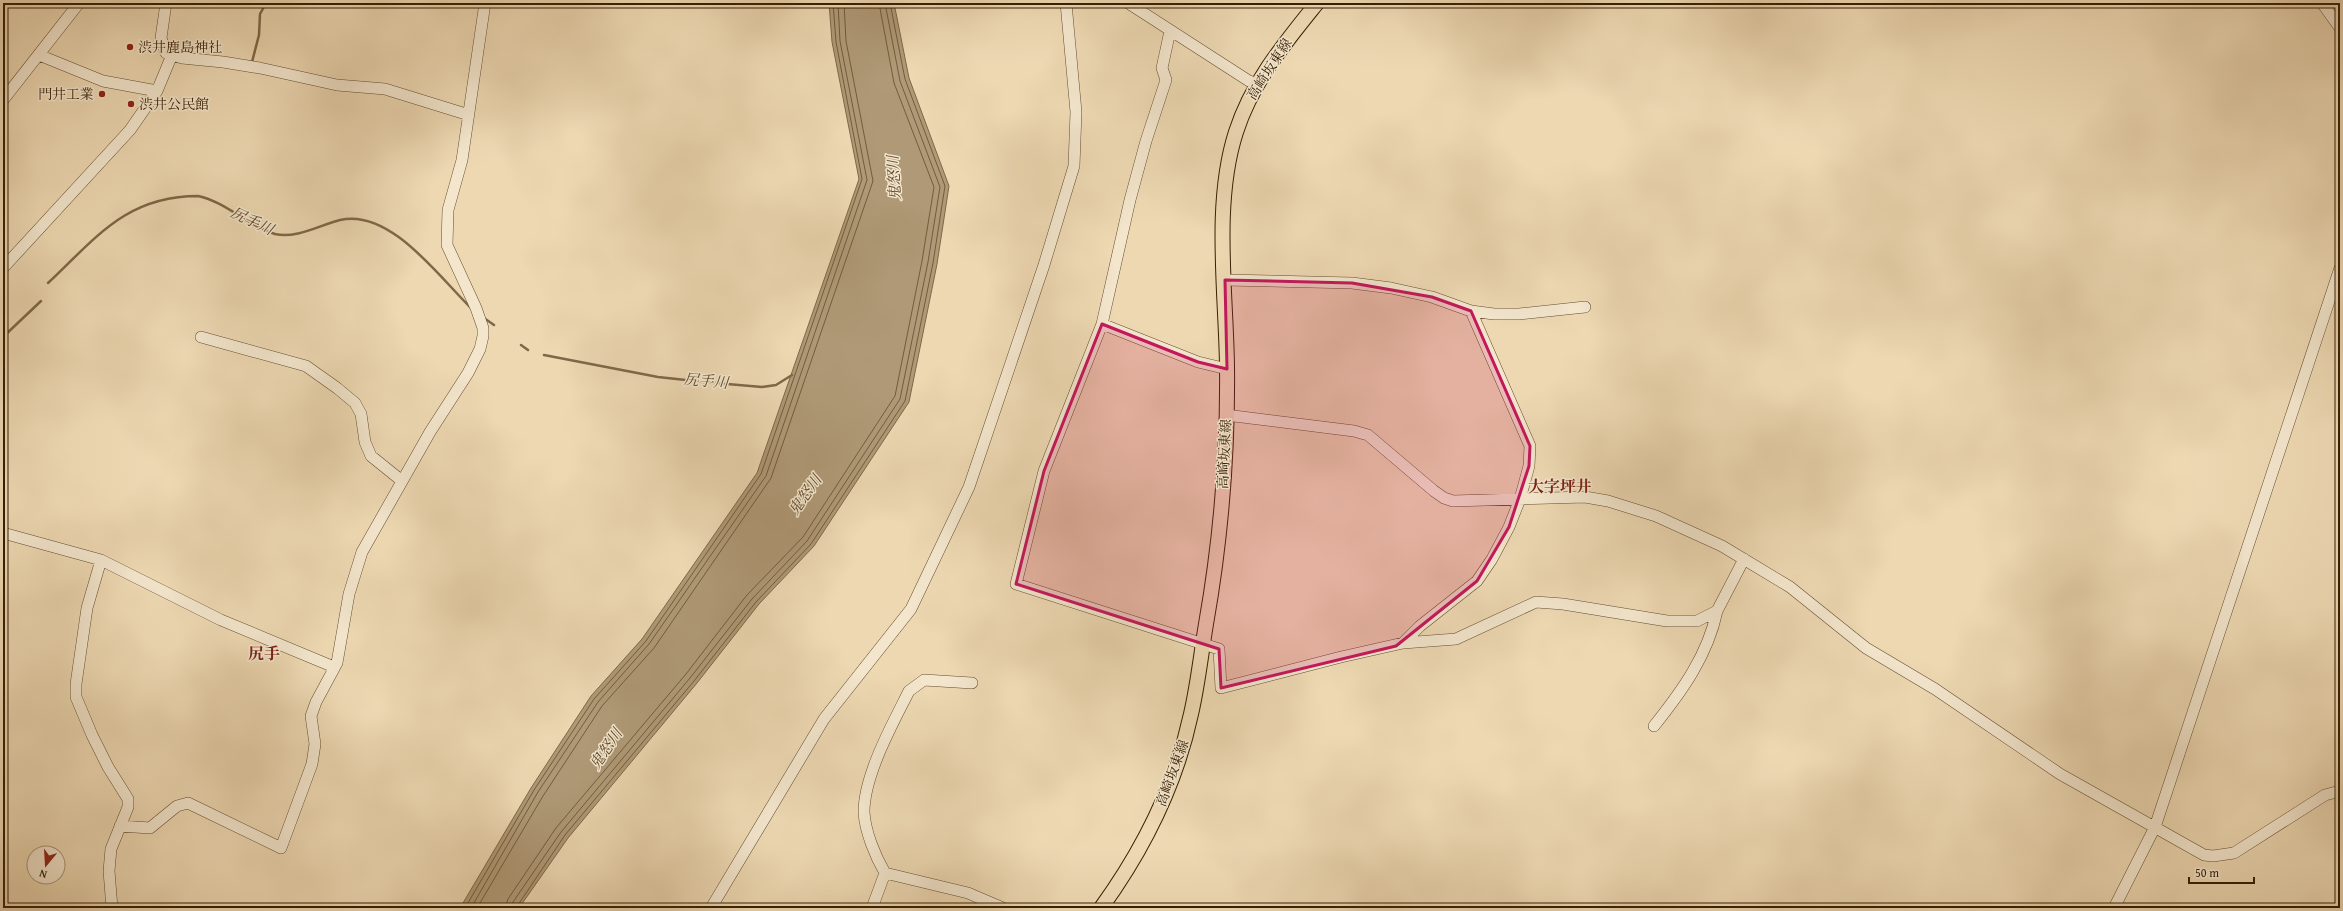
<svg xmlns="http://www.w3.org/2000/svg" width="2343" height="911" font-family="'Gentium Book Plus','Noto Serif JP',serif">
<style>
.water{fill:#af9976;stroke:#7f6848}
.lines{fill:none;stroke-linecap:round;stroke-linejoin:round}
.shore{stroke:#725c3c;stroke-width:1}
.stream{stroke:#7f6848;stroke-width:2.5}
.minor-casing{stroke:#644c2e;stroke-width:12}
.major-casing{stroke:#361e02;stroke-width:16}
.minor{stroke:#f3e6cd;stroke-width:11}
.major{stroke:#edd8b2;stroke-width:14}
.marked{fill:#c2185b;fill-opacity:0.2;stroke:#c2185b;stroke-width:3;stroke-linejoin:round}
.poi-dot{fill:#8f2418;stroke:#f3e6cd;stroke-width:1.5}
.labels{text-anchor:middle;stroke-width:3;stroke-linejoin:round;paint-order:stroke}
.poi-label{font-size:14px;fill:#361e02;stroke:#f3e6cd;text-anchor:start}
.street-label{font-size:14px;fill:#361e02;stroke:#f3e6cd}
.water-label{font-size:15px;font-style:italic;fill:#60492b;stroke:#f3e6cd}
.quarter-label{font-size:16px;font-weight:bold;fill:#7a1f14;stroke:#f3e6cd}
</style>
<rect width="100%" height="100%" fill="#edd8b2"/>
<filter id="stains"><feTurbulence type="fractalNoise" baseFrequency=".005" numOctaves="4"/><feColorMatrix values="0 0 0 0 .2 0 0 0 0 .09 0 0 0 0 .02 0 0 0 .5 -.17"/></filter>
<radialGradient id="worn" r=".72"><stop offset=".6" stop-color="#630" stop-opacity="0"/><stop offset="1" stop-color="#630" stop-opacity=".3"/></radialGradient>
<path class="water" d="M829,3H894L909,78L949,186L937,264L909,402L814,546L759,604L697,683L568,838L519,908H460L531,788L591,696L642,639L757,473L859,179L832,42Z"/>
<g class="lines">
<path class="shore" d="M465,908L534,790L594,699L646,641L761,474L862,179L836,42L833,3
M471,908L538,792L598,702L649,644L766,476L867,180L840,41L838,3
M477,908L543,796L602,706L654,648L771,478L873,181L846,41L844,3
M505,908L508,899L556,828L686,674L747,595L803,537L895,396L922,261L934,187L894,83L879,3
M511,908L513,902L561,832L690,678L752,599L807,541L900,399L928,262L940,187L900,81L885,3
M516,908L565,835L694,681L756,602L811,544L905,401L933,263L945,186L905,79L890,3"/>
<path class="stream" d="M250,62H252L259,35L260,14L266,3
M48,283C96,238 126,196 198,196C226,202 248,226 275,234C296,239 320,225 340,220C390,208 439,277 471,308
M484,318L494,325
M3,337L41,301
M521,345L528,350
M544,355L658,377L704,382L762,387L776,385L792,375"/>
<g class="minor-casing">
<path id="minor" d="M166,3L161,38L166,53L182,58L223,62L260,68L337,85L385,89L469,115
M1128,3L1249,81L1256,83
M2322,3L2340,28
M39,55L103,81L157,91
M3,100L79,3
M3,268L130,130L157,91L172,55
M1225,280L1352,283L1391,288L1432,297L1471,311L1494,314H1519L1585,307
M1102,324L1130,200L1146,141L1166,80L1162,68L1170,31
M201,337L306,366L337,388L355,403L361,414L365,442L371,456L402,481
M1227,369L1198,362L1102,324L1044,471L1016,584L1219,649L1221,688L1341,657L1403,643L1420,626L1477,581L1492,559L1509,527L1520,499L1529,466L1530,446L1471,311
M1226,415L1354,431L1368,435L1434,491L1444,498L1453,501L1585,497L1608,501L1656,516L1722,546L1790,587L1866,648L1935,689L2060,774L2204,855L2213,856L2234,853L2325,795L2340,791
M3,533L101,560L221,620L334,667
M101,560L87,608L76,684V697L92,735L108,767L128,799V807L111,849L109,871L112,908
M1403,643L1456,639L1536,602L1563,604L1667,621H1697L1717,611L1744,559
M1654,726C1682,691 1708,655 1717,611
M120,826L150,828L177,806L188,803L281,848L312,764L315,744L311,716L316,702L337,663L349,594L362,552L430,432L468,373L480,349L483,336V328L476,308L447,245L448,210L462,160L485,3
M885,873L968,893L1003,908
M711,908L824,719L911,609L969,487L1044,265L1074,166L1076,112L1066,3
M872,908L885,873C875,856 865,831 864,812C864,775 893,723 909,691L924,680L972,683
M2114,908L2155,827L2340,268"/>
</g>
<g class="major-casing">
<path id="major" d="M1101,908C1143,850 1176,784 1191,714C1198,684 1201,654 1206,624C1221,539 1228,452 1227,366C1226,292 1213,203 1236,132C1252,82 1284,44 1317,3"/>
</g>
<use href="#minor" class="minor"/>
<use href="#major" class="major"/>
</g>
<path class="marked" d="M1225,280L1352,283L1432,297L1471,311L1530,446L1529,466L1509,527L1477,581L1396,646L1221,688L1219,649L1016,584L1044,471L1102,324L1198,362L1227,369Z"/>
<g class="poi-dot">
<circle cx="130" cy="47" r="4"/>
<circle cx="102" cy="94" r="4"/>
<circle cx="131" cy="104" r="4"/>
</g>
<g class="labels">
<g class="poi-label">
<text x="138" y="52">渋井鹿島神社</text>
<text x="94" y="99" text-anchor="end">門井工業</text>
<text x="139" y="109">渋井公民館</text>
</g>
<g class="street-label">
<text transform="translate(1269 69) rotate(-57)" y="5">高崎坂東線</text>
<text transform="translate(1224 454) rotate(-87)" y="5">高崎坂東線</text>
<text transform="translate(1172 773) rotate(-70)" y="5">高崎坂東線</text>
</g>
<g class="water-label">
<text transform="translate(894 178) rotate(-93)" y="5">鬼怒川</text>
<text transform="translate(252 221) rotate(25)" y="5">尻手川</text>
<text transform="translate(706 381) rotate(5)" y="5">尻手川</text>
<text transform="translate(805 495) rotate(-55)" y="5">鬼怒川</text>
<text transform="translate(606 749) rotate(-56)" y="5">鬼怒川</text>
</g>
<g class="quarter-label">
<text x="1560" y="492">大字坪井</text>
<text x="264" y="659">尻手</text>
</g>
</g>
<rect width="2343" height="911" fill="none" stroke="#edd8b2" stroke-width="16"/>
<rect x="4" y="4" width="2335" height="903" fill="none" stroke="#361e02" stroke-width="2"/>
<rect x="8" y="8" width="2327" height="895" fill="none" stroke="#361e02"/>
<g transform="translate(46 865) rotate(198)"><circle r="19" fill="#f3e6cd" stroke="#a7967c"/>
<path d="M0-3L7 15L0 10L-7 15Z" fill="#8f2418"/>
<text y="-6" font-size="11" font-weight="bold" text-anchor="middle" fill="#361e02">N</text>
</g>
<path d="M2189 877v6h65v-6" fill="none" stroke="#361e02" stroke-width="2"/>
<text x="2195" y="877" font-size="12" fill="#361e02" stroke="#f3e6cd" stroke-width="3" paint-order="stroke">50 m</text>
<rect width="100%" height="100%" filter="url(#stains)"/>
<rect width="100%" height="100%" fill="url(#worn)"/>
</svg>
